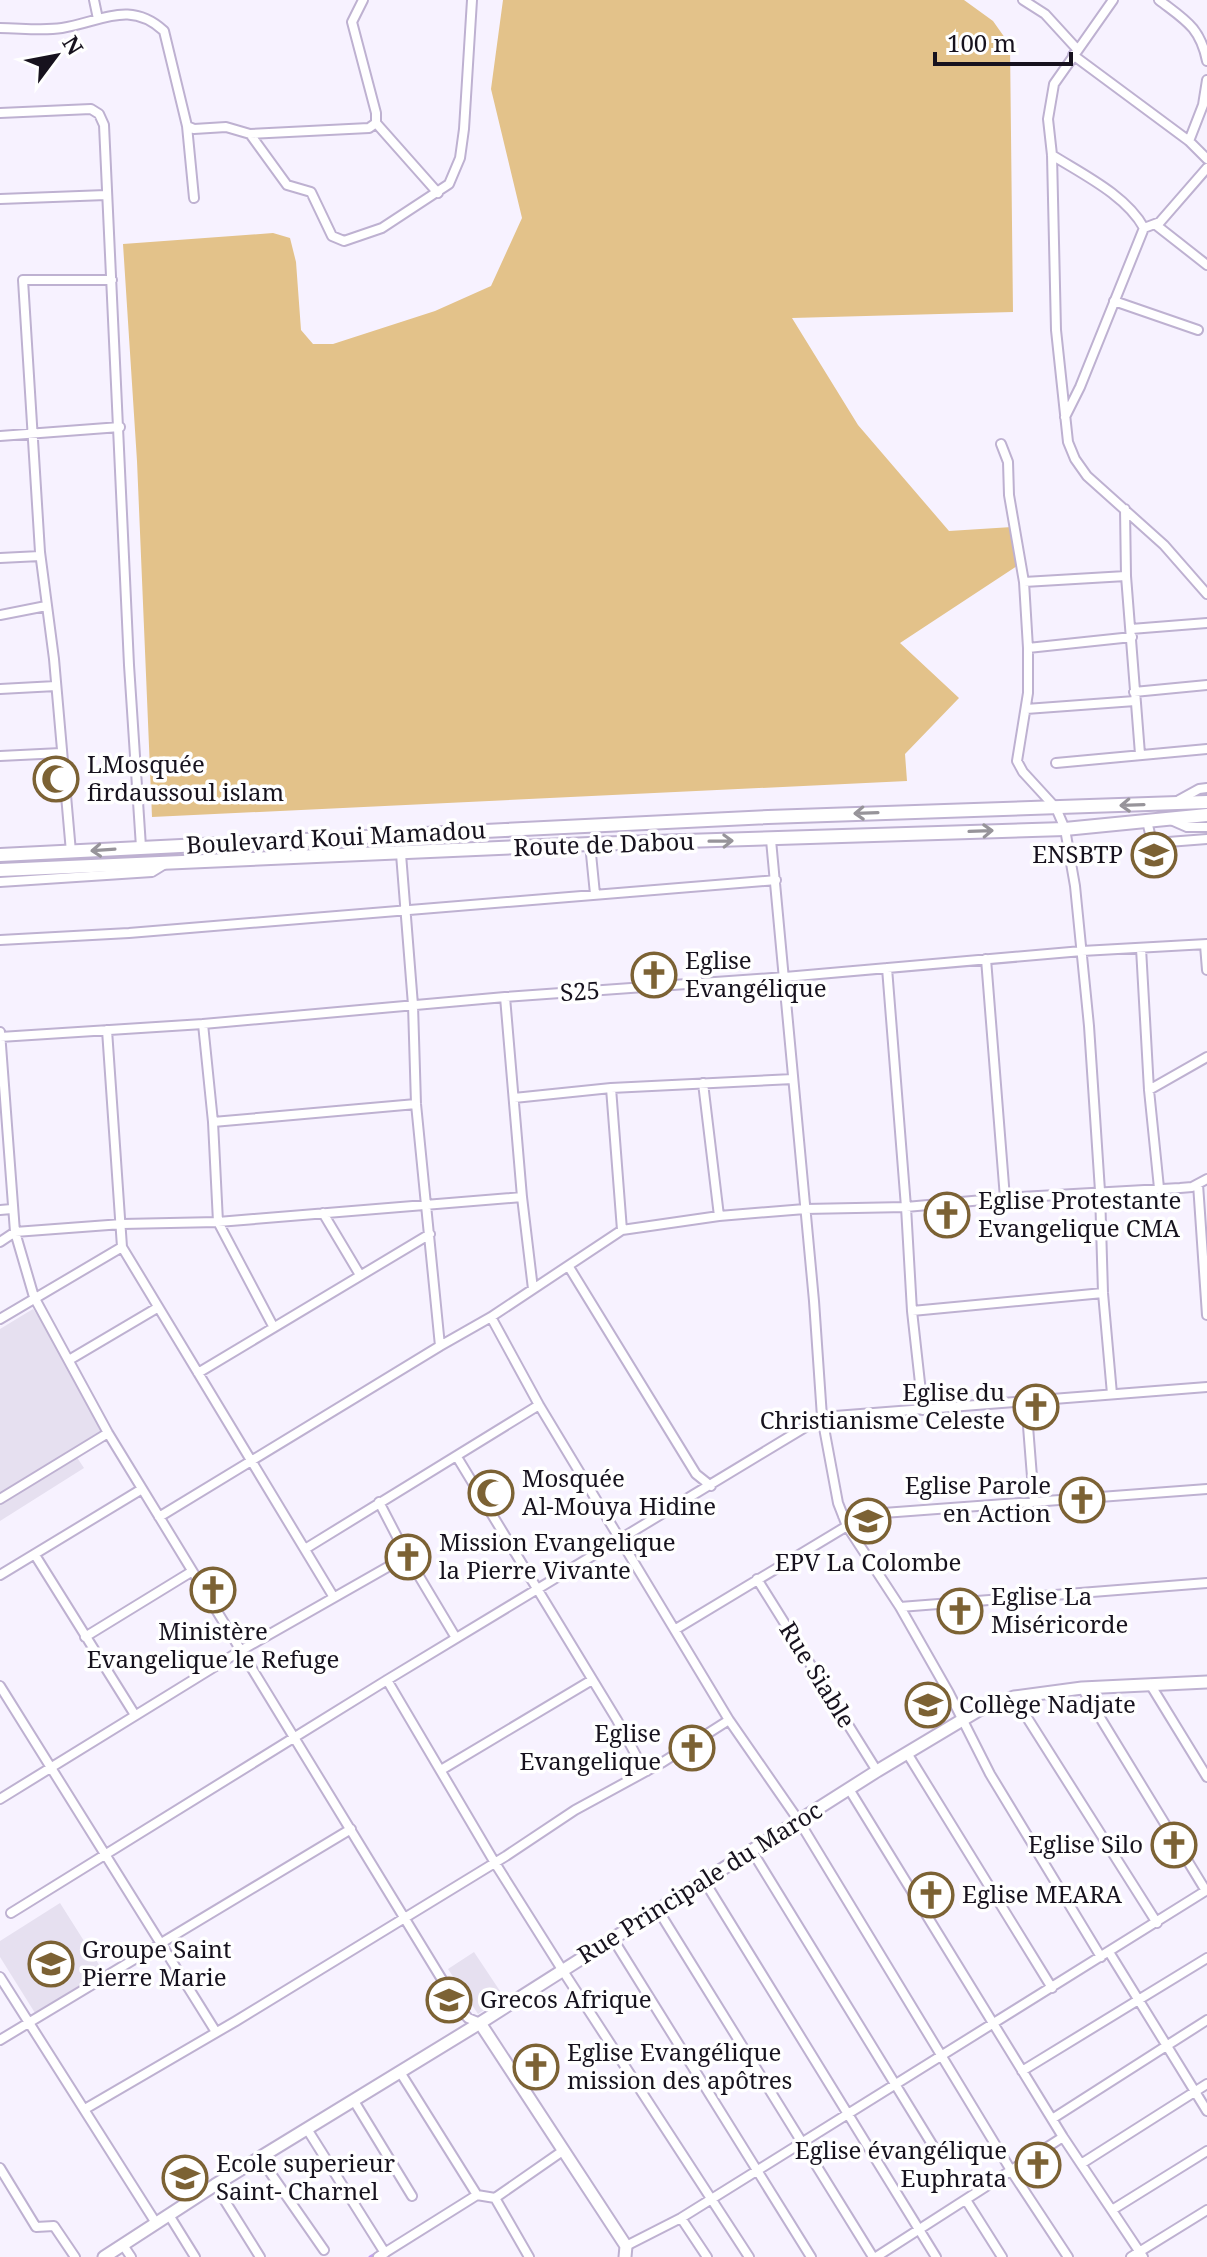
<svg xmlns="http://www.w3.org/2000/svg" width="1207" height="2257" font-family="'Noto Serif',serif">
<style>
.built{fill:#e6e0f0}
.green{fill:#e3c28a}
.lines{fill:none;stroke-linecap:round;stroke-linejoin:round}
.stream{stroke:#c29ff2;stroke-width:3}
.street-casing{stroke:#beb1d1;stroke-width:12}
.secondary-casing{stroke:#beb1d1;stroke-width:15}
.primary-casing{stroke:#beb1d1;stroke-width:16}
.street{stroke:#fff;stroke-width:8}
.secondary{stroke:#fff;stroke-width:11}
.primary{stroke:#fff;stroke-width:12}
.oneway{stroke:#97949a}
.labels{text-anchor:middle;stroke-width:7;stroke-linejoin:round;paint-order:stroke}
.poi-label{font-size:24px;fill:#17121e;stroke:#fff;text-anchor:start}
.street-label{font-size:24px;fill:#17121e;stroke:#fff}
</style>
<rect width="100%" height="100%" fill="#f7f2ff"/>
<path class="built" d="M33,1309L64,1353L104,1433L74,1453L84,1468L0,1521V1329Z
M60,1903L103,1971L35,2013L0,1957V1941Z
M474,1952L504,1997L478,2014L448,1969Z"/>
<path class="green" d="M503,0H964L993,21L1010,45L1013,312L792,318L858,425L949,531L1012,527L1017,566L900,643L959,698L905,754L907,781L152,817L137,461L123,244L273,233L290,238L296,262L301,330L313,344H333L435,311L491,286L522,218L491,89Z"/>
<g class="lines">
<path class="stream" d="M370,2257L375,2254"/>
<g class="street-casing">
<path id="street" d="M94,0L98,19
M1023,0L1045,14L1077,49
M1113,0L1054,84L1048,119L1052,155L1056,330L1068,442L1075,459L1087,476L1164,545L1207,594
M1159,0C1185,20 1200,27 1207,61
M0,28C20,28 42,31 62,28C103,21 130,0 164,31L187,126L194,129L226,127L250,134L287,185L311,192L332,236L344,241L382,228L449,184L460,158L464,129L472,0
M1073,55L1189,141L1207,159
M0,113L91,109L99,114L104,125L129,665L141,847
M376,123L438,193
M187,126L194,198
M250,134L369,128L376,123V113L352,22L363,0
M1189,141L1203,105L1207,80
M1052,155C1082,174 1126,195 1144,228
M0,199L106,195
M1156,225L1207,265
M1114,301L1198,330
M1065,417L1080,387L1144,228L1160,222L1207,168
M0,436L120,427
M1001,444L1008,462L1009,495L1024,582L1028,648V693L1017,761L1023,772L1056,808L1065,829L1075,886L1089,1026L1100,1191L1103,1293L1112,1394
M1125,509L1126,576L1140,754
M0,558L40,556
M1024,582L1126,576
M0,615L46,606
M1131,629L1207,623
M1028,648L1132,637
M0,689L56,686
M1134,692L1207,685
M1026,709L1135,701
M0,756L61,753
M1056,763L1207,749
M1179,800L1199,789L1207,788
M1171,820L1187,827H1207
M1147,821L1151,838L1155,843L1207,839
M771,840L814,1301L822,1417L838,1503L847,1526L900,1607L949,1693L990,1774L1101,1957
M590,844L595,894
M71,852L54,659L40,552L23,280H112
M401,854L413,1005L416,1104L440,1346
M0,882L152,872L165,864
M0,940L129,933L776,880
M1205,945L1207,970
M1141,948L1149,1090L1159,1188
M986,959L1005,1198
M887,968L906,1207L912,1311L923,1410
M505,997L522,1197L533,1289
M203,1024L213,1122L218,1222L273,1326
M107,1030L122,1247L333,1596
M0,1032L15,1232L34,1297L108,1433L460,2009L468,2018L480,2023
M0,1037L203,1024L505,997L785,977L1082,951L1207,944
M703,1083L719,1216
M611,1088L622,1230
M1149,1090L1207,1057
M514,1098L611,1088L793,1079
M213,1122L416,1104
M1198,1184L1207,1315
M0,1210L12,1209
M323,1213L360,1275
M0,1242L15,1232L122,1224L218,1222L522,1197
M569,1267L696,1474L711,1486
M912,1311L1103,1293
M491,1317L539,1405L729,1720L799,1821L1012,2172L1068,2257
M0,1319L122,1247
M69,1360L157,1308
M198,1373L430,1234
M1026,1401L1034,1502
M457,1457L617,1720L638,1759L647,1771
M0,1499L108,1433
M379,1502L407,1556L456,1638
M843,1516L1207,1489
M159,1517L440,1346L491,1317L622,1230L719,1216L805,1209L906,1207L1005,1198L1180,1188L1192,1187L1207,1179
M305,1549L539,1405
M35,1555L135,1715
M0,1575L142,1489
M757,1579L877,1771
M900,1607L1207,1583
M676,1629L847,1526
M85,1637L191,1572
M387,1680L495,1863L563,1971L749,2257
M1150,1684L1207,1777
M0,1686L216,2032
M1082,1688L1206,1891
M1014,1697L1157,1923
M907,1753L1052,1988
M441,1770L592,1680
M849,1789L1063,2137L1143,2257
M0,1799L240,1651L407,1556
M752,1851L938,2154
M705,1882L936,2257
M658,1910L873,2257
M11,1913L387,1680L822,1417L1207,1387
M613,1939L811,2257
M1109,1952L1207,2111
M0,1977L156,2223
M0,2040L351,1829
M1022,2071L1207,1958
M400,2072L477,2195
M354,2101L412,2196
M85,2109L236,2021L506,1856L575,1810L663,1762L729,1720
M1052,2119L1207,2020
M307,2129L385,2253
M260,2158L324,2250
M1081,2164L1207,2084
M0,2168L36,2227L54,2226L75,2257
M215,2185L260,2257
M495,2198L564,2150
M966,2200L1002,2257
M1112,2210L1207,2151
M169,2215L195,2257
M681,2218L707,2257
M123,2245L131,2257
M626,2246L681,2218L1207,1890
M378,2257L477,2195L495,2198L529,2257
M876,2257L1063,2137
M1131,2257L1207,2210"/>
</g>
<g class="secondary-casing">
<path id="secondary" d="M480,2023L626,2246L625,2257
M104,2257L215,2185L480,2023L877,1771L979,1710L1014,1697L1082,1688L1207,1682"/>
</g>
<g class="primary-casing">
<path id="primary" d="M0,855L768,817L1207,802
M0,870L590,844L1065,829L1207,815"/>
</g>
<use href="#street" class="street"/>
<use href="#secondary" class="secondary"/>
<use href="#primary" class="primary"/>
</g>
<defs><path id="oneway-shaft" d="M-6 0H5M1.5-3L5.5 0L1.5 3" fill="none" stroke-width="1.6" stroke-linecap="round" stroke-linejoin="round" transform="scale(2)"/></defs>
<g class="oneway">
<use href="#oneway-shaft" transform="translate(1132 805) rotate(178)"/>
<use href="#oneway-shaft" transform="translate(866 813) rotate(178)"/>
<use href="#oneway-shaft" transform="translate(981 831) rotate(-2)"/>
<use href="#oneway-shaft" transform="translate(721 841) rotate(-1)"/>
<use href="#oneway-shaft" transform="translate(103 850) rotate(176)"/>
</g>
<defs>
<g id="mosque-ring" transform="scale(2.3)"><circle r="9.5" fill="#fff" stroke="#7c6234" stroke-width="1.5"/><path d="M3.5-4.9A6 6 0 1 0 3.5 4.9A5 5 0 1 1 3.5-4.9Z" fill="#7c6234"/></g>
<g id="university-ring" transform="scale(2.3)"><circle r="9.5" fill="#fff" stroke="#7c6234" stroke-width="1.5"/><path d="M0-5L7-2L0 1L-7-2ZM-4 1L0 2.5L4 1V4Q0 6-4 4Z" fill="#7c6234"/></g>
<g id="church-ring" transform="scale(2.3)"><circle r="9.5" fill="#fff" stroke="#7c6234" stroke-width="1.5"/><path d="M-1.2-6h2.4v3.5h3.3v2.4h-3.3V6h-2.4V-.1h-3.3v-2.4h3.3Z" fill="#7c6234"/></g>
<g id="school-ring" transform="scale(2.3)"><circle r="9.5" fill="#fff" stroke="#7c6234" stroke-width="1.5"/><path d="M0-5L7-2L0 1L-7-2ZM-4 1L0 2.5L4 1V4Q0 6-4 4Z" fill="#7c6234"/></g>
</defs>
<g fill-rule="evenodd">
<use href="#mosque-ring" x="56" y="779"/>
<use href="#university-ring" x="1154" y="855"/>
<use href="#church-ring" x="654" y="975"/>
<use href="#church-ring" x="947" y="1215"/>
<use href="#church-ring" x="1036" y="1407"/>
<use href="#mosque-ring" x="491" y="1493"/>
<use href="#church-ring" x="1082" y="1500"/>
<use href="#school-ring" x="868" y="1521"/>
<use href="#church-ring" x="408" y="1557"/>
<use href="#church-ring" x="213" y="1590"/>
<use href="#church-ring" x="960" y="1611"/>
<use href="#school-ring" x="928" y="1705"/>
<use href="#church-ring" x="692" y="1748"/>
<use href="#church-ring" x="1174" y="1845"/>
<use href="#church-ring" x="931" y="1895"/>
<use href="#school-ring" x="51" y="1964"/>
<use href="#university-ring" x="449" y="2000"/>
<use href="#church-ring" x="536" y="2067"/>
<use href="#church-ring" x="1038" y="2165"/>
<use href="#university-ring" x="185" y="2178"/>
</g>
<g class="labels">
<g class="poi-label">
<text x="87" y="773">LMosquée<tspan x="87" dy="28">firdaussoul islam</tspan></text>
<text x="1123" y="863" text-anchor="end">ENSBTP</text>
<text x="685" y="969">Eglise<tspan x="685" dy="28">Evangélique</tspan></text>
<text x="978" y="1209">Eglise Protestante<tspan x="978" dy="28">Evangelique CMA</tspan></text>
<text x="1005" y="1401" text-anchor="end">Eglise du<tspan x="1005" dy="28">Christianisme Celeste</tspan></text>
<text x="522" y="1487">Mosquée<tspan x="522" dy="28">Al-Mouya Hidine</tspan></text>
<text x="1051" y="1494" text-anchor="end">Eglise Parole<tspan x="1051" dy="28">en Action</tspan></text>
<text x="439" y="1551">Mission Evangelique<tspan x="439" dy="28">la Pierre Vivante</tspan></text>
<text x="868" y="1571" text-anchor="middle">EPV La Colombe</text>
<text x="991" y="1605">Eglise La<tspan x="991" dy="28">Miséricorde</tspan></text>
<text x="213" y="1640" text-anchor="middle">Ministère<tspan x="213" dy="28">Evangelique le Refuge</tspan></text>
<text x="959" y="1713">Collège Nadjate</text>
<text x="661" y="1742" text-anchor="end">Eglise<tspan x="661" dy="28">Evangelique</tspan></text>
<text x="1143" y="1853" text-anchor="end">Eglise Silo</text>
<text x="962" y="1903">Eglise MEARA</text>
<text x="82" y="1958">Groupe Saint<tspan x="82" dy="28">Pierre Marie</tspan></text>
<text x="480" y="2008">Grecos Afrique</text>
<text x="567" y="2061">Eglise Evangélique<tspan x="567" dy="28">mission des apôtres</tspan></text>
<text x="1007" y="2159" text-anchor="end">Eglise évangélique<tspan x="1007" dy="28">Euphrata</tspan></text>
<text x="216" y="2172">Ecole superieur<tspan x="216" dy="28">Saint- Charnel</tspan></text>
</g>
<g class="street-label">
<text transform="translate(336 838) rotate(-3)" y="8">Boulevard Koui Mamadou</text>
<text transform="translate(604 845) rotate(-2)" y="8">Route de Dabou</text>
<text transform="translate(580 992) rotate(-4)" y="8">S25</text>
<text transform="translate(817 1675) rotate(58)" y="8">Rue Siable</text>
<text transform="translate(700 1883) rotate(-32)" y="8">Rue Principale du Maroc</text>
</g>
</g>
<g transform="translate(56 56) rotate(58)" stroke="#ffffff" stroke-width="6" paint-order="stroke">
<path d="M0-6L14 30L0 20L-14 30Z" fill="#17121e"/>
<text y="-12" font-size="22" font-weight="bold" text-anchor="middle" fill="#17121e">N</text>
</g>
<path d="M935 52v12h136v-12" fill="none" stroke="#17121e" stroke-width="4"/>
<text x="947" y="52" font-size="24" fill="#17121e" stroke="#ffffff" stroke-width="6" paint-order="stroke">100 m</text>
</svg>
